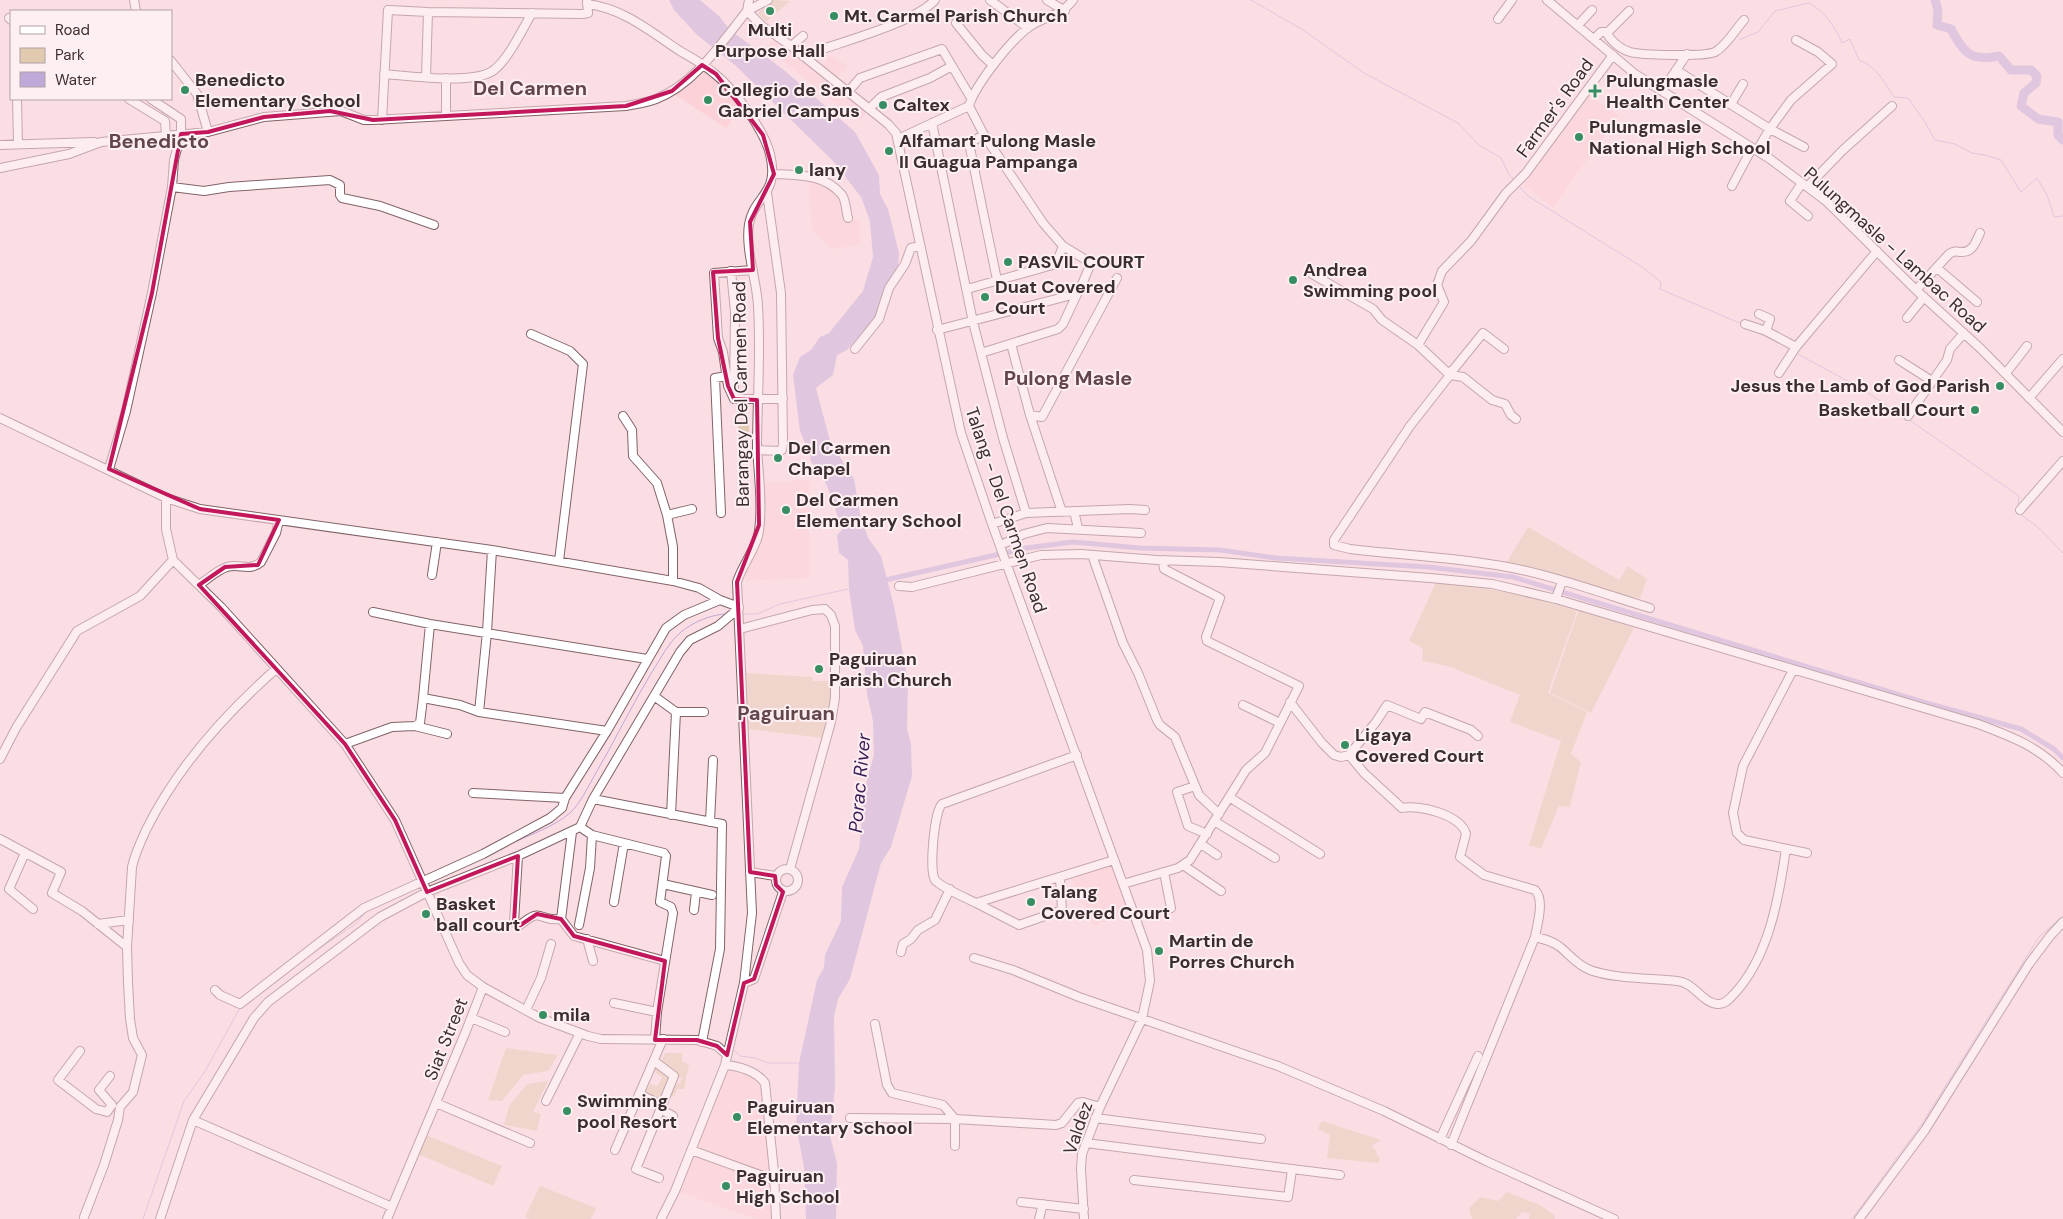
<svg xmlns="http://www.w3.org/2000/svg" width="2063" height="1219" font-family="'DM Sans',sans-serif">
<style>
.built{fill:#fcd1d8}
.green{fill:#e2cab0}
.water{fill:#bfa9d8}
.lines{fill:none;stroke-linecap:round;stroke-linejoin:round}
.stream{stroke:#bfa9d8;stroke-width:1}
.canal{stroke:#bfa9d8;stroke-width:5}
.river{stroke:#bfa9d8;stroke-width:9}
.minor-casing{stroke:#816368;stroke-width:10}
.minor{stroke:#fff;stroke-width:8}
.marked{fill:none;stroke:#c2185b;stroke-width:4;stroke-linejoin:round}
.poi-dot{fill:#368e62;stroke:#feeff2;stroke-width:2}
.labels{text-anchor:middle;stroke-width:4;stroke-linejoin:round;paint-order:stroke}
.poi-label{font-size:18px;font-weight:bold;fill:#3b2e30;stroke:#feeff2;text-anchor:start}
.street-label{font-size:18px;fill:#3b2e30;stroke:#feeff2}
.water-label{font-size:19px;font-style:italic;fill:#3c1d57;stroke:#feeff2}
.quarter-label{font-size:20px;font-weight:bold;fill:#62464b;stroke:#feeff2}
</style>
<rect width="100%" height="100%" fill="#fbdee3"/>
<path class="built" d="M774,38L803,59L868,111L858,122L767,48Z
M830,55L848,66L836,80L820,68Z
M704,73H710L716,77L741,106L726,128L672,93L690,84Z
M1586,93L1619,115L1553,208L1520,183Z
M808,179L824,181L843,198L846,219L860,220L861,245L831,249L812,230Z
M794,480H809V578L747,581L745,574L762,538L763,482H794Z
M1112,862L1131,911L1093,927L1070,876Z
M728,1066L757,1078L763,1087L772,1177L695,1147Z
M695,1151L772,1181L773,1219H756L678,1192Z"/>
<path class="green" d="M773,0L790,1L766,22L758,13Z
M738,420H749V443H738Z
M1528,527L1619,580L1628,566L1647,579L1640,598L1618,595L1507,562Z
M1436,582L1483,586V588L1533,597L1577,611L1548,693L1587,712L1571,754L1581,762L1570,807L1559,806L1541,849L1529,845L1561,741L1510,722L1520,695L1448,666L1422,661L1423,648L1409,641Z
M1579,609L1634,628L1591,713L1550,693Z
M746,673L812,677L813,681H832V698L823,738L748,729Z
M506,1048L558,1055L548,1071L523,1075L502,1101L488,1100Z
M665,1053H682V1062L689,1064L684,1089H677L674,1097L671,1096L674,1086L680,1083L682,1078C674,1076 669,1067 661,1062Z
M656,1064L672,1077L661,1102L643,1095L650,1084L658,1086L662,1077L653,1071Z
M548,1081L533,1112L541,1114L537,1131L504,1125L509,1106L527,1084Z
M1322,1121L1381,1140L1372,1146L1377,1152L1376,1154L1380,1158L1378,1163L1327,1158L1330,1135L1318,1129Z
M426,1135L502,1166L493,1186L418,1154Z
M540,1186L596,1208L591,1219H530L525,1217Z
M1507,1192L1540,1205L1554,1215L1555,1219H1529L1530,1213L1522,1212L1517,1218L1515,1219H1472L1469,1208L1480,1197L1498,1201Z"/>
<path class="water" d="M669,0H700L719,16L730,30L784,70L855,132L879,175L880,194L888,209L899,253L898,267L886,289L876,318L847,350L837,355L833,375L816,388L830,441L854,479L860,514L868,538L881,556L894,606L908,680L907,729L911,744L912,776L891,847L881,863L850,979L838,999L834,1017L835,1087L830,1136L837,1163L836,1219H806L804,1167L796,1126L799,1063L817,980L824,968L825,955L841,921L842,887L859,849L865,788L874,755L873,721L867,694L863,646L855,630L849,589L848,560L839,553L837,535L842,530C834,507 829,479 811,462L810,454L800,431L793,375L800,357L811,350L820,337L829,333L863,291L873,257L870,221L861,197L833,161L735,65L696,34L674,10Z"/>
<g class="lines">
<path class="stream" d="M1251,0L1303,30L1364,73L1458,123L1479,145L1501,158L1508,173L1515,181
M1739,40L1758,32L1775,11L1809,3C1826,13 1834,25 1842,43L1850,39L1859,60C1875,65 1885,83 1894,97L1908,98L1925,122L1935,140L1955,144L1972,153L1985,155L2001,160L2021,192L2037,178L2047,195L2054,217L2063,216
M1519,186L1528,196L1642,267L1661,282L1660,289L1742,324
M1757,332L1791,349
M1796,353L1862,389L1904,417
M1908,419L2019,496L2018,507
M2019,513L2040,529L2063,553
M741,614H757L780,604L848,589
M505,846C525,837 554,827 570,813C579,805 587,789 593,778C614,743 631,706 652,672C661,658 669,642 681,632C693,622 712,614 727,614
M311,954L357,923L366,911
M731,1051H735L740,1056L756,1058L768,1063H798
M143,1219L184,1101L204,1073L240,1008
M1852,1219L1921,1125L2039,937L2063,916"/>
<path class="canal" d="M881,581L1026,548L1073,542L1140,548L1220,550L1276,558L1428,567L1513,577L1923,702L2021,729L2054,749L2063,758"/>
<path class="river" d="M1935,0L1938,10L1937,25L1951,29C1964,53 1971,62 1999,56L2011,70H2031L2037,76L2036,83L2024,93L2021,106L2038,119L2058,122V135L2063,140"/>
<g class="minor-casing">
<path id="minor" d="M134,0L136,11
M990,0L1028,28
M1047,0L1065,11
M1547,0L1635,74L1770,159L1826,201L1916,290L1980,348L2063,432
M587,4C623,8 651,32 680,51C692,58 705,65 715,74C735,90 764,130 770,154C780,195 754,195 749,224C745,251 757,280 758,306C761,353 757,404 757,450C759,474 763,514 758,536C754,551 742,566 737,582L752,913L744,983L725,1065L675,1191L661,1219
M747,11L762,26L791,46L888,124L896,133L961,433L992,524L1147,950L1150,981L1142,1019L1100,1107L1082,1154L1081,1169L1084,1219
M747,11L768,0
M9,18L11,20
M1498,19L1512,0
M956,23L982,55L993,65
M1578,25L1592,10
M1606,32C1611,41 1620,49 1630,52C1641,55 1705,57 1715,52C1726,46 1735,30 1744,20
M1594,39L1601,32H1608L1629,11
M791,46L803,36
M803,56C836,43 913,24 935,0
M171,61L197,94L208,132
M1676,70L1770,129L1804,147
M384,74C409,76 475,85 494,70C509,58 522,30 532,13
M426,77L428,12
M446,78V116
M1662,91L1687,54
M848,92L860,78L942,49L971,98
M17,99L18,144
M129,99L165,121L166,136
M1731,104L1743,84
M869,109L881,97L930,78L952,66
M382,120L388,10L428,12L583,14L588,13L587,0
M932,123L973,322L1003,438L1026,513
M984,135L969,143L997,280
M898,139L969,106C975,85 1010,41 1029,27C1046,15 1059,18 1073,0
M0,145L94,142
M1757,151L1769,130L1791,100L1832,64L1818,52L1796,40
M0,168L69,154L101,142L208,132L264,117L341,111L364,120H373L626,106C636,104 646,103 656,99C695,84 722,42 747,11L749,0
M774,174C798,175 825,174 842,195C846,200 846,212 848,218
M1802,183L1790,201L1808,216
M1732,186L1752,148
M172,187L204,191L229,187L330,180L340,185V195L342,198L380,206L434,225
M1807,187L1843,150L1892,106
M1937,268L1977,302
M731,271L735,312L734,397
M1312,274L1373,309L1382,320L1418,345L1450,375L1410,426L1334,540V545L1350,549C1401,555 1452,557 1502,566C1553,575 1601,593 1650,608
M967,289L1056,264L1063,246
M1916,290L1949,254C1954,251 1956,251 1961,252C1973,253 1976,241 1980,233
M1759,314L1770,319L1766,331L1796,347L1877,251
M1907,318L1924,297
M1745,324L1766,331
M937,330L1068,296L1080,289L1091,263L1063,246L1043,223L984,135L969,106
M531,334L570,351L583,364L559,561
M1011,344L1030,415L1062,512
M1418,345L1444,302L1437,285L1442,271L1471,241L1506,193L1526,173L1613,55
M855,349L879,319L889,288L905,264L911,248L920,246
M981,353L1058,329L1063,324L1078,292
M1899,360L1932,381
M1449,372L1453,370L1483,333L1504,349
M1779,373L1796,347
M2006,373L2027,346
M1450,375L1463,377L1492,400L1505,404L1511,415L1516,419
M2029,398L2063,359
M734,399L728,386L723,352L718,338L714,273L753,270
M734,399H783
M1030,415L1042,417L1117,278
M623,416L632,430L633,456L657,483L667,515L673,547V581
M1908,416L1947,360L1950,349L1964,333
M0,418L166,498L200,509L492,550L673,581L699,588L720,600L739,607
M757,450L780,451L782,450L783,444L781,293L767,193
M109,469L126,411L152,293L172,187L174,160L181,134V119L151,99
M166,498V529L173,560L221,607L345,744L395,820L459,963L467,975L483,987L540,1018L588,1036L601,1039L697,1040L717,1046L727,1055
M2020,510L2063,461
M1074,511L1078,528
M721,513L715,378L727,376
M667,515L692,509
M992,524L1026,513L1130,509L1145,510
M1001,545L1024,534L1047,528L1141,533
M1092,555L1123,643L1138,673L1157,720L1160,725L1175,737L1199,795L1219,814
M432,575L437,542
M199,585C208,579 217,570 227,567C239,563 250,572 261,562L276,533L279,520
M899,586L912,587L1041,555L1081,554L1157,560L1219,562L1430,578L1492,584L1556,599L1978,724C2010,736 2040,747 2063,773
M1556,599L1562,581
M373,612L430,624L647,659
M740,629L812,610L825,609L831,615L835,626V698L831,722L790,869
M1793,670L1743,766L1733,813L1737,833L1744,840L1807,853
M654,696L676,712
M423,698L430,624
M1290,702L1322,743L1334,755L1341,757L1349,755
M1243,705L1280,723
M479,712L487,632L492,550
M415,726L447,734
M345,744L392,727L415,726L420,723L423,698L460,705L479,712L607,731L666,628L684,615L720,600
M1077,755L942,804C934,812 929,871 935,880C942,888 966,898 976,903L1114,860
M0,759L16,728L77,631L140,596L173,560
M1195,786L1177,792L1188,826L1207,834
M1229,797L1320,854
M565,798L607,731
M593,799L722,824L720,949L702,1042
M671,815L676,712H704
M1214,821L1275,858
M710,822L713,760
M580,827L592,835L664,853L666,856L660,902L671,907L673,913L657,1012L655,1040
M572,832L561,919L574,936L665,961
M0,839L61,872L52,893L82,911L127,947
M1201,844L1217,855
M25,853L9,889L33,909
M518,856L514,922L519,926C544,905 536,922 561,919
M1183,865L1221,891
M776 880a11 11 0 1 1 22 0a11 11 0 1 1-22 0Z
M750,872L775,876
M1164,872L1171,908
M663,884L712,895
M1123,884L1178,868L1190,860L1246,770L1265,753L1299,686L1207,641L1206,637L1220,598L1164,569L1163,560
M614,902L624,843
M976,903L1019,925L1062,910L1060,878
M694,910L696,892
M98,924L129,920
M579,925L590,868L592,835
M1535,937C1544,939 1553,941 1560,947C1570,955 1577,965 1590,970C1615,979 1650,978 1677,981C1694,982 1704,1005 1719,1004C1726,1004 1730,998 1734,994C1769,957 1779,897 1786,849
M587,939L593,961
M901,952L903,944L911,939L918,930L935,920L950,889
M974,958L1013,970L1079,997L1278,1066L1384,1111L1486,1161L1614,1219
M744,983L754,979L783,892
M215,990L220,995L240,1004L364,908L483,854L550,818L562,808L565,798L473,793
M614,1003L657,1012
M526,1010L541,978L551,944
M471,1018L505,1032
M875,1024L887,1085L892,1093L943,1105L955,1119V1146
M80,1051L58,1080L96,1109L107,1112L112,1105L99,1090L110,1076
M654,1061L674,1076L636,1169L659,1178
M725,1065C739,1066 756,1071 765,1083L774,1172L776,1219
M639,1094L662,1105
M546,1101L580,1033
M436,1103L530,1143
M660,1109L673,1116
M850,1118L955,1119L1056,1125L1062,1123L1078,1103L1083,1102L1100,1107
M1095,1118L1261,1139
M193,1120L392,1207
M1440,1139L1478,1056
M1086,1143L1340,1175
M1451,1145L1535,937C1537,925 1545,900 1535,890L1484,875L1460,857L1466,834C1461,815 1419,804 1402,808L1364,773L1349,755L1376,722L1387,705L1421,719L1425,712L1471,730L1478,736
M615,1150L663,1039
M691,1150L774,1180
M1134,1180L1288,1197L1292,1170
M1021,1202L1084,1209
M84,1217L104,1165L118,1120L120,1107L133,1092L142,1055L133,1038L130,1019L128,982L127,947L132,867C135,853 141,841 147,828C178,766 225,714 276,669
M160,1219L193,1120L254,1018L268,1002L380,917L427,892L518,856L580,827L593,799L680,652L690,640L718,626L739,608
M387,1219L466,1031L483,987
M1039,1219L1043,1204
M1859,1219L1925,1130L2029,964L2050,936L2063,922"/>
</g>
<use href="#minor" class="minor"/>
</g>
<path d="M0 0H2063V1219H0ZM702,65L716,74L763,135L774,174L750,222L753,270L713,272L718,338L728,386L734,399L757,400L759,525L737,582L750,872L775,876L776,885L783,892L754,979L744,983L727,1055L717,1046L697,1040H655L665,961L574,936L561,919L537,914L519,926L514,922L518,856L427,892L395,820L345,744L199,585L225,567L258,565L279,520L200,509L109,469L152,293L181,134L208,132L264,117L330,111L373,120L626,106L672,91Z" fill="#fbdee3" fill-opacity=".55" fill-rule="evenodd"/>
<path class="marked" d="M702,65L716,74L763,135L774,174L750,222L753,270L713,272L718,338L728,386L734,399L757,400L759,525L737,582L750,872L775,876L776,885L783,892L754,979L744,983L727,1055L717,1046L697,1040H655L665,961L574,936L561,919L537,914L519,926L514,922L518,856L427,892L395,820L345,744L199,585L225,567L258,565L279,520L200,509L109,469L152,293L181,134L208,132L264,117L330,111L373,120L626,106L672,91Z"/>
<g class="poi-dot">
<circle cx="770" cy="11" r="5"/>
<circle cx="834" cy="16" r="5"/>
<circle cx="185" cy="90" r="5"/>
<path d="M1592.5 83.5h5v5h5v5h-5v5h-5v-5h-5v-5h5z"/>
<circle cx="708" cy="100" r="5"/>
<circle cx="883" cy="105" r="5"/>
<circle cx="1579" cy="137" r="5"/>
<circle cx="889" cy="151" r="5"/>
<circle cx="799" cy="170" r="5"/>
<circle cx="1008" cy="262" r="5"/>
<circle cx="1293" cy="280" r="5"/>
<circle cx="985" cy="297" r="5"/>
<circle cx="2000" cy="386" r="5"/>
<circle cx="1975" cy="410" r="5"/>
<circle cx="778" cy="458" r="5"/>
<circle cx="786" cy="510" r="5"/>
<circle cx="819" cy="669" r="5"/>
<circle cx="1345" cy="745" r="5"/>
<circle cx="1031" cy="902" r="5"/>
<circle cx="426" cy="914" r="5"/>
<circle cx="1159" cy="951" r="5"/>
<circle cx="543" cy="1015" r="5"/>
<circle cx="567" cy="1111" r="5"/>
<circle cx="737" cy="1117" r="5"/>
<circle cx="726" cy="1186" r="5"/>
</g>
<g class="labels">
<g class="poi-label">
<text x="844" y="22">Mt. Carmel Parish Church</text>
<text x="770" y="36" text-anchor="middle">Multi<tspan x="770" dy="21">Purpose Hall</tspan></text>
<text x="195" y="86">Benedicto<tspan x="195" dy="21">Elementary School</tspan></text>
<text x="1606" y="87">Pulungmasle<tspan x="1606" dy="21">Health Center</tspan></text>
<text x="718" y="96">Collegio de San<tspan x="718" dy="21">Gabriel Campus</tspan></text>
<text x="893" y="111">Caltex</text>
<text x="1589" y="133">Pulungmasle<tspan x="1589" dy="21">National High School</tspan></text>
<text x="899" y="147">Alfamart Pulong Masle<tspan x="899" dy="21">II Guagua Pampanga</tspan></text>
<text x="809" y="176">lany</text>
<text x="1018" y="268">PASVIL COURT</text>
<text x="1303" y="276">Andrea<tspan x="1303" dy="21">Swimming pool</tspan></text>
<text x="995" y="293">Duat Covered<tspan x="995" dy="21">Court</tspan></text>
<text x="1990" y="392" text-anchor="end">Jesus the Lamb of God Parish</text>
<text x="1965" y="416" text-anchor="end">Basketball Court</text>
<text x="788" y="454">Del Carmen<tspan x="788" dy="21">Chapel</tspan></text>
<text x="796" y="506">Del Carmen<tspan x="796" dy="21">Elementary School</tspan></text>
<text x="829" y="665">Paguiruan<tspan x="829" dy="21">Parish Church</tspan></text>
<text x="1355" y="741">Ligaya<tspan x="1355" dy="21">Covered Court</tspan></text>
<text x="1041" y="898">Talang<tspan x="1041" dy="21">Covered Court</tspan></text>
<text x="436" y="910">Basket<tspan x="436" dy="21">ball court</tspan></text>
<text x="1169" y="947">Martin de<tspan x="1169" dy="21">Porres Church</tspan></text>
<text x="553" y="1021">mila</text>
<text x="577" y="1107">Swimming<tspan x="577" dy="21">pool Resort</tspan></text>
<text x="747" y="1113">Paguiruan<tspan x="747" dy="21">Elementary School</tspan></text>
<text x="736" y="1182">Paguiruan<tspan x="736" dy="21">High School</tspan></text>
</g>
<g class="street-label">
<text transform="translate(1555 108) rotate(-54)" y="6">Farmer's Road</text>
<text transform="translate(1895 250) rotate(42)" y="6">Pulungmasle - Lambac Road</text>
<text transform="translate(741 394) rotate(-91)" y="6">Barangay Del Carmen Road</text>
<text transform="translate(1006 510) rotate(71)" y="6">Talang - Del Carmen Road</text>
<text transform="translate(446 1039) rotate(-68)" y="6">Siat Street</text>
<text transform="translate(1078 1128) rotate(-71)" y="6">Valdez</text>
</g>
<g class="water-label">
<text transform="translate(859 783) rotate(-85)" y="7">Porac River</text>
</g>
<g class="quarter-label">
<text x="530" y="95">Del Carmen</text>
<text x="159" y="148">Benedicto</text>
<text x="1068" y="385">Pulong Masle</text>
<text x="786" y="720">Paguiruan</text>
</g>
</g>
<rect x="10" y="10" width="162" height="90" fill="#feeff2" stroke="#b0a2a4"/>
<rect x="20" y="26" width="25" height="8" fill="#ffffff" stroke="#b0a2a4"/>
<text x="55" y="35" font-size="15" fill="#3b2e30">Road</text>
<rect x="20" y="48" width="25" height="15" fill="#e2cab0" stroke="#b0a2a4"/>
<text x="55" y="60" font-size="15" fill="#3b2e30">Park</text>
<rect x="20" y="72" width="25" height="15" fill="#bfa9d8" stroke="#b0a2a4"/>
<text x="55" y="85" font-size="15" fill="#3b2e30">Water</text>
</svg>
